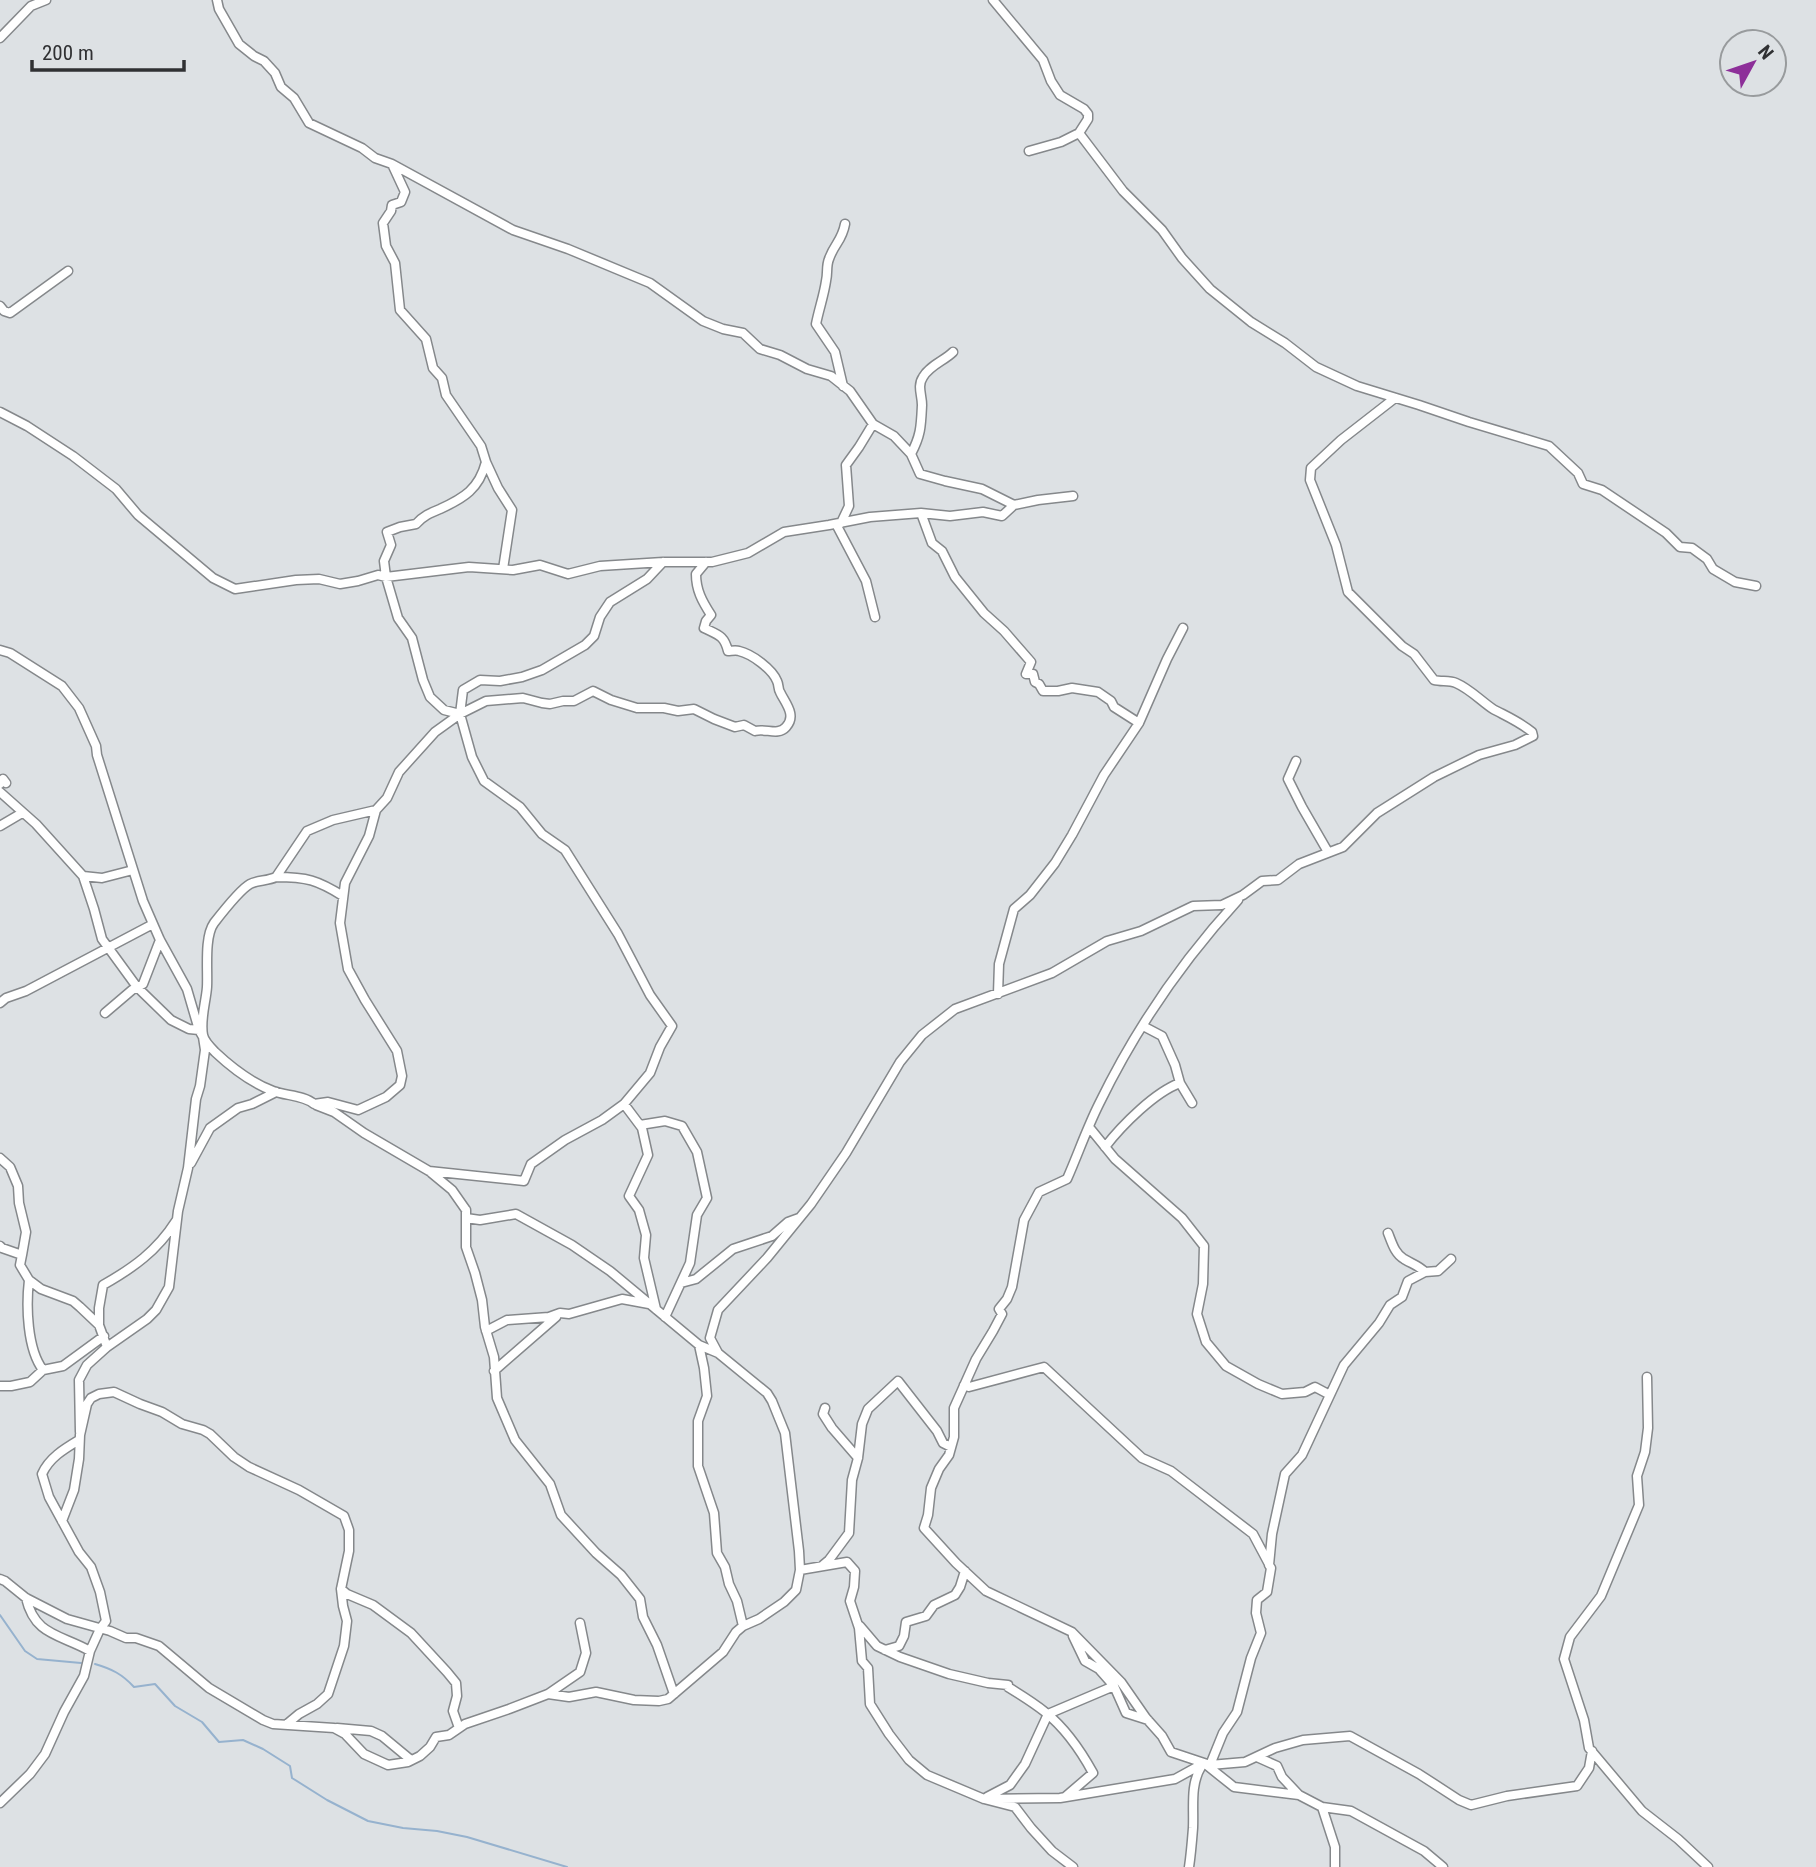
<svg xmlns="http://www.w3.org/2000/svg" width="1816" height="1867" font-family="'Roboto Condensed',sans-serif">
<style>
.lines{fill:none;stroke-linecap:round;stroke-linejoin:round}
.stream{stroke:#96b2ce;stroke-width:2}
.minor-casing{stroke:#85888b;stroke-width:11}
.minor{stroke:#fff;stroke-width:8}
</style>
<rect width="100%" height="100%" fill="#dde1e4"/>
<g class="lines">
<path class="stream" d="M0,1615L25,1651L37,1659L81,1663
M95,1664C112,1669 122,1674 134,1687L155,1684L175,1706L202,1722L219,1742L243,1740L263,1749L290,1766L292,1778L327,1800L368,1821L403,1828L437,1831L467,1837L567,1867"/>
<g class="minor-casing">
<path id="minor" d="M217,0L219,9L239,44L254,56L264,61L275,73L281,87L294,98L309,123L362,148L375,158L392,164
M993,0L1043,60L1051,81L1060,95L1084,109L1088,114V119L1079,133
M0,38L31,6L46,0
M1029,151L1061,142L1079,133L1123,191L1162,230L1182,258L1210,289L1251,322L1285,343L1316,367L1357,386L1419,405L1469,422L1549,446L1578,473L1583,484L1602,490L1666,533L1680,547L1692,548L1707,559L1713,569L1735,582L1756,586
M0,306L4,311L10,313L68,271
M843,386L835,352L816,324C819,309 824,295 826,281C828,273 826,266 829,259C834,244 842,241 845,224
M0,412L27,426L73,456L116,489L138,515L213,578L235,589L296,580L319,579L340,584L358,581L378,575L386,577L469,567L513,570L540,565L568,574L600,566L663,562H712L748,553L784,532L829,525L870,517L921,513L950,516L983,512L1002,516L1014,505L1038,500L1073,496
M911,454C921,435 921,426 922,405C922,395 917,386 923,377C930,365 944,361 953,352
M486,462L481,446L446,395L442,378L433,368L426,339L400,310L395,263L386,246L383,223L391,211L392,205L401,202L405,192L392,164L513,230L568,249L650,283L703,321L723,329L743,333L760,349L780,355L807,369L831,376L850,391L873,424L894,436L911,454L920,474L945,481L982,489L1014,505
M921,513L932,543L942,551L955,577L984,613L1004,631L1031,662L1026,674H1033L1035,682L1039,684L1043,691H1058L1072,688L1098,692L1111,701L1114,707L1139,723
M841,523L849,506L846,465L859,447L873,424
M836,524L866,581L875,617
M0,650L10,653L62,686L79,708L96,746L97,755L143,901L160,940L187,989L199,1030L203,1037L205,1050L200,1086L196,1099L188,1168L178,1211L169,1287L156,1310L147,1319L107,1347L87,1365L79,1380L80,1432
M460,714L486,701L523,698L542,703L550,704L563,701H574L593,691L611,700L637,708H664L678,711L694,709L714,719L735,727L744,725L755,731C766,728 778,736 786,727C797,715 785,703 780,692C778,689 779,685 777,681C772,669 752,654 739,651C736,650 731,651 728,651C724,635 718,635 704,628L706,621L711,615C702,601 696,590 696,574L706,562
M1296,761L1288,779L1302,807L1328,852
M0,784L3,779L6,783
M0,792L36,824L83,876L94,909L102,939L137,987L171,1020L189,1029L199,1030
M376,810L369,836L345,883L340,923L348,969L365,1000L397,1051L402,1076L400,1085L386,1097L358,1110L328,1102L314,1104C304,1095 286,1096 273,1091C252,1083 232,1068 215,1052C211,1048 204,1041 203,1035C200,1019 206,1002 207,987C208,970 204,937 214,923C221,914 241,889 250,884C257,880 268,881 276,877L307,831L333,820L376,810L387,798L399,772L435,732L460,714L444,710L430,697L423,680L412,638L398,618L386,577L384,561L391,545L387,532L400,527L416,524C423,516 430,513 440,509C464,498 479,489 486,462L498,488L512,510L503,569
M0,826L22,813
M83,876L102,878L133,870
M276,877C307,877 317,880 343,896
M1238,900C1182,961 1135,1030 1099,1104C1087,1128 1078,1154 1067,1179L1039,1192L1024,1220L1012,1287L1007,1299L999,1309L1002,1314L993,1331L976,1359L954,1408V1437L949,1455L939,1469L931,1488L928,1515L924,1528L956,1563L986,1591L1072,1632L1121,1682L1146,1718L1162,1736L1171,1752L1204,1763L1234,1787L1299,1795
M998,994L999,964L1014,909L1030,895L1055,863L1072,835L1104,775L1139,723L1167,659L1183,628
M0,1003L6,998L26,991L153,924
M105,1013L132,990L143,984L160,940
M1143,1026L1162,1036L1175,1065L1180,1083
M624,1104L642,1128L648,1155L629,1196L639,1210L646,1235L644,1258L656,1309
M316,1105L334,1112L364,1133L429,1171L452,1190L466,1210V1247L475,1273L482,1300L485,1327L494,1357L497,1398L515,1440L550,1484L561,1515L596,1553L621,1575L640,1599L643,1617L657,1645L674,1694
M640,1125L665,1121L682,1126L697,1152L707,1198L697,1215L690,1263L665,1317
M1089,1127L1115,1159L1182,1218L1204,1246L1203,1284L1197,1314L1206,1342L1226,1366L1258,1384L1282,1394L1305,1392L1315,1387L1330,1395
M1105,1147C1122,1125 1155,1092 1180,1083L1192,1103
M0,1158L10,1167L18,1186L19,1203L26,1232L22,1255
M191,1163L210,1128L238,1108L252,1104L276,1092
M429,1171L524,1181L531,1164L565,1140L602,1120L624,1104L650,1073L660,1047L672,1026L650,995L618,934L565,850L542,834L520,807L484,781L472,757L460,714L463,690L480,680L500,681L522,677L542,670L585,645L594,636L600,617L610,602L647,579L663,562
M466,1210V1218L480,1220L516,1214L572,1245L610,1271L699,1345L718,1353L710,1338L718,1310L767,1258L811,1204L846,1153L900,1062L922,1035L955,1009L1052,973L1107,941L1141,931L1193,906L1222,905L1243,895L1262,881L1278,880L1299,864L1343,847L1377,813L1434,777L1479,755L1515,745L1533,736L1532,732C1520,722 1506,716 1493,709C1481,701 1470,689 1456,683C1449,680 1441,682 1434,680L1414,654L1402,646L1348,592L1336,545L1310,480L1311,468L1341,440L1395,398
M1388,1233C1392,1243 1395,1254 1404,1259C1412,1264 1418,1265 1425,1272
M0,1246L2,1248L22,1255L20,1265L29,1280L41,1289L73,1301L80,1307L99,1325L107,1347
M29,1280C26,1306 27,1349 43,1370
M681,1283L696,1279L733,1249L772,1236L788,1222L799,1218
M99,1325V1308L103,1285C133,1268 157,1251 176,1221
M486,1331L507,1320L549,1317L560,1313L569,1314L622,1299L649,1304
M699,1345L704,1368L707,1396L698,1421V1466L714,1513L717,1553L725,1567L729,1584L737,1601L743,1626
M494,1371L556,1317
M1647,1377L1648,1428L1645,1452L1637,1476L1639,1505L1601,1596L1570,1637L1564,1659L1584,1720L1589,1748L1642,1811L1678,1839L1708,1867
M964,1385L969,1387L1044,1367L1142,1458L1171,1471L1253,1534L1269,1564
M0,1386H11L30,1382L43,1370L63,1366L104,1336
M825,1408L823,1414L832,1428L858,1458
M62,1521L74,1490L79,1459L80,1435L87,1404L91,1398L99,1394L114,1392L140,1404L162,1412L182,1424L203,1430L210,1434L234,1457L249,1467L299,1490L344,1516L349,1530V1551L341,1589L347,1594L373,1605L411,1633L447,1672L456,1683L457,1696L453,1711L459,1728
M823,1565L829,1560L849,1533L852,1480L858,1458L862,1424L868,1409L898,1381L937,1431L943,1443L951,1447
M800,1570L847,1562L855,1571L854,1587L850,1601L859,1628L862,1661L868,1668L870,1704L889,1734L909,1760L927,1775L984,1799L1015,1807L1031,1828L1052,1851L1073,1867
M0,1579L5,1581L26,1598L67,1619L110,1631L126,1638H136L159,1646L209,1688L263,1720L273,1724L334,1728L345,1734L364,1754L388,1765L408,1762L420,1756L430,1747L436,1737L449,1735L465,1724L509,1709L548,1694L580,1672L586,1653L580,1623
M26,1598C35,1636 60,1634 90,1651
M860,1626L877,1646L900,1657L949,1674L988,1683L1008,1685V1687C1021,1695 1034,1703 1045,1712C1065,1728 1081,1751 1093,1773L1065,1797
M1073,1636L1085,1661L1099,1669L1114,1686
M885,1650L899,1646L904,1636L906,1622L926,1616L934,1605L955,1595L960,1587L965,1571
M548,1694L569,1697L596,1692L634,1700L659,1701L668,1699L723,1652L736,1632L743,1626L759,1619L784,1602L796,1590L800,1570L799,1551L785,1433L772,1401L767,1393L718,1353
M287,1724L299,1714L317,1704L328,1694L344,1646L347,1621L343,1606L341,1589
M337,1728L371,1731L382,1736L411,1760
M1257,1757L1277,1766L1282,1777L1299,1795L1322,1807L1351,1811L1424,1851L1443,1867
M1210,1765L1223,1733L1237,1712L1251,1658L1261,1633L1256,1613L1257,1600L1267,1592L1271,1568L1269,1565L1272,1534L1285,1474L1302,1455L1344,1365L1379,1323L1390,1305L1402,1297L1408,1281L1425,1272L1438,1271L1451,1259
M987,1797L1010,1785L1025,1764L1048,1714L1114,1686L1126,1713L1148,1720
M984,1799L1060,1798L1175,1779L1204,1763L1210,1765L1245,1762L1275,1748L1303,1740L1350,1736L1419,1774L1459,1800L1471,1805L1507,1796L1577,1786L1589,1768L1592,1751
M0,1803L30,1774L45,1754L64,1712L84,1676L90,1651L100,1629L106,1621L100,1592L91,1567L79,1552L49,1497L42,1474C49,1458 64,1449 79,1440
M1322,1807L1335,1847V1867
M1189,1867C1191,1854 1192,1841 1193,1828C1194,1807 1190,1785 1201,1767"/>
</g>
<use href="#minor" class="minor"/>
</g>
<g transform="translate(1753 63) rotate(50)"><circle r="33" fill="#dde1e4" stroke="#989b9d" stroke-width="2"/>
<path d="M0-5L12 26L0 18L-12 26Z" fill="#8d2f99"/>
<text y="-10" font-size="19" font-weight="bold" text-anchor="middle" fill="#303133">N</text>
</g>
<path d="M32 60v10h152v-10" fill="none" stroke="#303133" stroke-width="3.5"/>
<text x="42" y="60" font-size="21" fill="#303133" stroke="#dde1e4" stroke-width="5" paint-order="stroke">200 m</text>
</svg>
